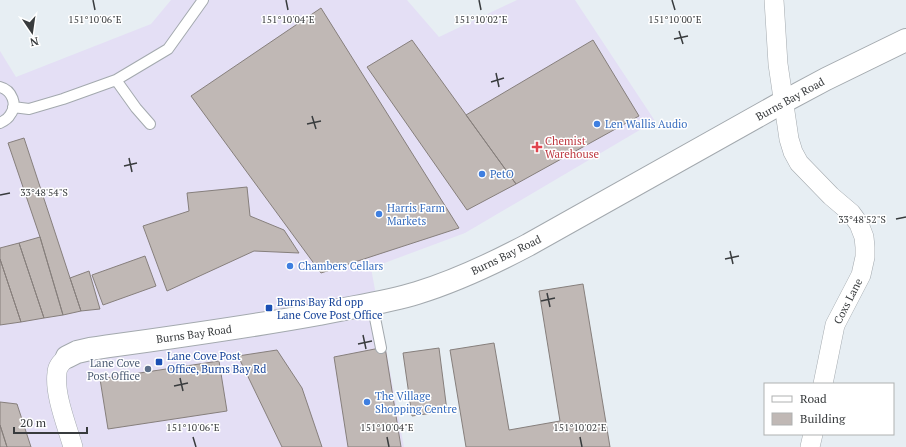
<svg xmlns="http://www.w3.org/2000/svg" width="906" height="447" font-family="'PT Serif',serif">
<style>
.commercial{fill:#e4dff5}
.building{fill:#c0b8b5;stroke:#867f7c}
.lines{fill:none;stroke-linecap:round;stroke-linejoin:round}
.service-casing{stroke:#a3a9ae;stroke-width:12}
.minor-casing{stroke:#a3a9ae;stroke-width:20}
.tertiary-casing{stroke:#a3a9ae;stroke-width:24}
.service{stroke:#fff;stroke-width:10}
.minor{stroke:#fff;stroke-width:19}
.tertiary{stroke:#fff;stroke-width:22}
.ticks{fill:none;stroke:#383b3d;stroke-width:1.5}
.shop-dot{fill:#3f7fe0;stroke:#fff;stroke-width:1.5}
.health-dot{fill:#e0444e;stroke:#fff;stroke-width:1.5}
.transit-dot{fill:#1a4fb4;stroke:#fff;stroke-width:1.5}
.service-dot{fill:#5c6f8a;stroke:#fff;stroke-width:1.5}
.labels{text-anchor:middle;stroke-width:3;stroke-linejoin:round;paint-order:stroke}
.street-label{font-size:11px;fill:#383b3d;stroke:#fff}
.shop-label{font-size:11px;fill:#366cbe;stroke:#fff;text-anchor:start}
.health-label{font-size:11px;fill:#be3a42;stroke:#fff;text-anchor:start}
.transit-label{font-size:11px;fill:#164399;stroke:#fff;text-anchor:start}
.service-label{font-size:11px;fill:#4e5e75;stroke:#fff;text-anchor:end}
.ticks-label{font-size:10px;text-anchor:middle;fill:#383b3d;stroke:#fff;stroke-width:3;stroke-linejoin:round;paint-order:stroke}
</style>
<rect width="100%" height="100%" fill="#e7eef3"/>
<path class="commercial" d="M171,0H407L439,37L517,0H575L655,121L465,233L371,268L404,447H0V51L16,77L151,24Z"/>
<path class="building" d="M321,8L459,228L321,273L191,96Z
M412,40L516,184L467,210L367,67Z
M593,40L639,116L516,184L466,115Z
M24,138L70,278L81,311L63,315L40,237L8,143Z
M247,187L250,216L284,230L299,253L254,251L167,291L143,226L189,211L187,193Z
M40,237L63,315L44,318L19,243Z
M19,243L44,318L21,322L0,259V248Z
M145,256L156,286L103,305L92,275Z
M0,259L21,322L0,325Z
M89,271L100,309L81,311L70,278Z
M583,284L610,447H466L450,350L494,343L509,430L560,421L539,291Z
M385,347L401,447H348L334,357Z
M439,348L447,411L412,416L403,353Z
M277,350L302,388L322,447H282L238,356Z
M219,361L227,411L108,429L100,379Z
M0,402L17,404L31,447H7L0,425Z
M0,425L7,447H0Z"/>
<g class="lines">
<g class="service-casing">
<path id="service" d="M116,80L136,108L150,124
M0,87C12,90 18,105 10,115C8,119 4,121 0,123
M13,107L29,109L63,99L116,80L168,49L203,0
M372,303L381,348"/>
</g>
<g class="minor-casing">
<path id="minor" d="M774,0L778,64L789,139L793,152L799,163L831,196L851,213L859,224L864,237L865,247V257L861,275L835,325L823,384
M67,357C62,362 57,366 57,373C54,394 67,426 73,447
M810,447L813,434"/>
</g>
<g class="tertiary-casing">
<path id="tertiary" d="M67,357L77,352L90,349C167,338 243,328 319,314C351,307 385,303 417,293C456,281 492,264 528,245L783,102L826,79L906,40"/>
</g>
<use href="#service" class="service"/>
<use href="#minor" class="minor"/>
<use href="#tertiary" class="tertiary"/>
</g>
<path class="ticks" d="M93,0L95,10M286,0L288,10M479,0L481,10M672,0L675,10M679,31L683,44M674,39L688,36M496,73L499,87M491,82L504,78M312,116L316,129M307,124L321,121M129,158L132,172M124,166L137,163M0,195L10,193M896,219L906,217M730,251L733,264M725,259L739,256M547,293L550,307M541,301L555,298M363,335L366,349M358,344L372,341M180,378L183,391M174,386L188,383M193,437L196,447M387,437L389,447M580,437L582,447"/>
<g class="shop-dot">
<circle cx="597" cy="124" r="4"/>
<circle cx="482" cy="174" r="4"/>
<circle cx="379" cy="214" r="4"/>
<circle cx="290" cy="266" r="4"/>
<circle cx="367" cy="402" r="4"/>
</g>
<path class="health-dot" d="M535 141h4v4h4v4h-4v4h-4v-4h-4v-4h4z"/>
<g class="transit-dot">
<rect x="265" y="304" width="8" height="8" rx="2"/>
<rect x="155" y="358" width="8" height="8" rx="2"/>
</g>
<circle class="service-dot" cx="148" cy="369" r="4"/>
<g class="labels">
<g class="street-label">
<text transform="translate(790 99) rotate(-29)" y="4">Burns Bay Road</text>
<text transform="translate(506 255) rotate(-26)" y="4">Burns Bay Road</text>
<text transform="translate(848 301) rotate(-63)" y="4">Coxs Lane</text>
<text transform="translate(194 334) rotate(-8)" y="4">Burns Bay Road</text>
</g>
<g class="shop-label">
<text x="605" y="128">Len Wallis Audio</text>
<text x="490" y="178">PetO</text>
<text x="387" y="212">Harris Farm<tspan x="387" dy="13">Markets</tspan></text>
<text x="298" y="270">Chambers Cellars</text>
<text x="375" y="400">The Village<tspan x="375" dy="13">Shopping Centre</tspan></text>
</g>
<g class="health-label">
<text x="545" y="145">Chemist<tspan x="545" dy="13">Warehouse</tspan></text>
</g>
<g class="transit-label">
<text x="277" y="306">Burns Bay Rd opp<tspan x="277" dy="13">Lane Cove Post Office</tspan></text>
<text x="167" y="360">Lane Cove Post<tspan x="167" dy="13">Office, Burns Bay Rd</tspan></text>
</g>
<g class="service-label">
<text x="140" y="367">Lane Cove<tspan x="140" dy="13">Post Office</tspan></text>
</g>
</g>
<g class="ticks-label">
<text x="95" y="23">151°10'06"E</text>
<text x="288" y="23">151°10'04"E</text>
<text x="481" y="23">151°10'02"E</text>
<text x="675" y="23">151°10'00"E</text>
<text x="44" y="196">33°48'54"S</text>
<text x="862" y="223">33°48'52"S</text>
<text x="193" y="431">151°10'06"E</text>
<text x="387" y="431">151°10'04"E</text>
<text x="580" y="431">151°10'02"E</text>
</g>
<rect x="764" y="383" width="130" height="52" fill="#ffffff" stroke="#afb1b1"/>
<rect x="772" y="396" width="20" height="6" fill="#ffffff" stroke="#afb1b1"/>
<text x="800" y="403" font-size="12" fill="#383b3d">Road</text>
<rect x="772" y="413" width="20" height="12" fill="#c0b8b5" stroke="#afb1b1"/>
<text x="800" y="423" font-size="12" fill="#383b3d">Building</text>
<g transform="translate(32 32) rotate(167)" stroke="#ffffff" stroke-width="3" paint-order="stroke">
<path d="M0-3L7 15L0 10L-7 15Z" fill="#383b3d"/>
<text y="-6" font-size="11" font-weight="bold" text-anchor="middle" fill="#383b3d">N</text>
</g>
<path d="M14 427v6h73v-6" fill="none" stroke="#383b3d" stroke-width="2"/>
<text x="20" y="427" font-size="12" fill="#383b3d" stroke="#ffffff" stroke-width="3" paint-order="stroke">20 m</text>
</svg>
